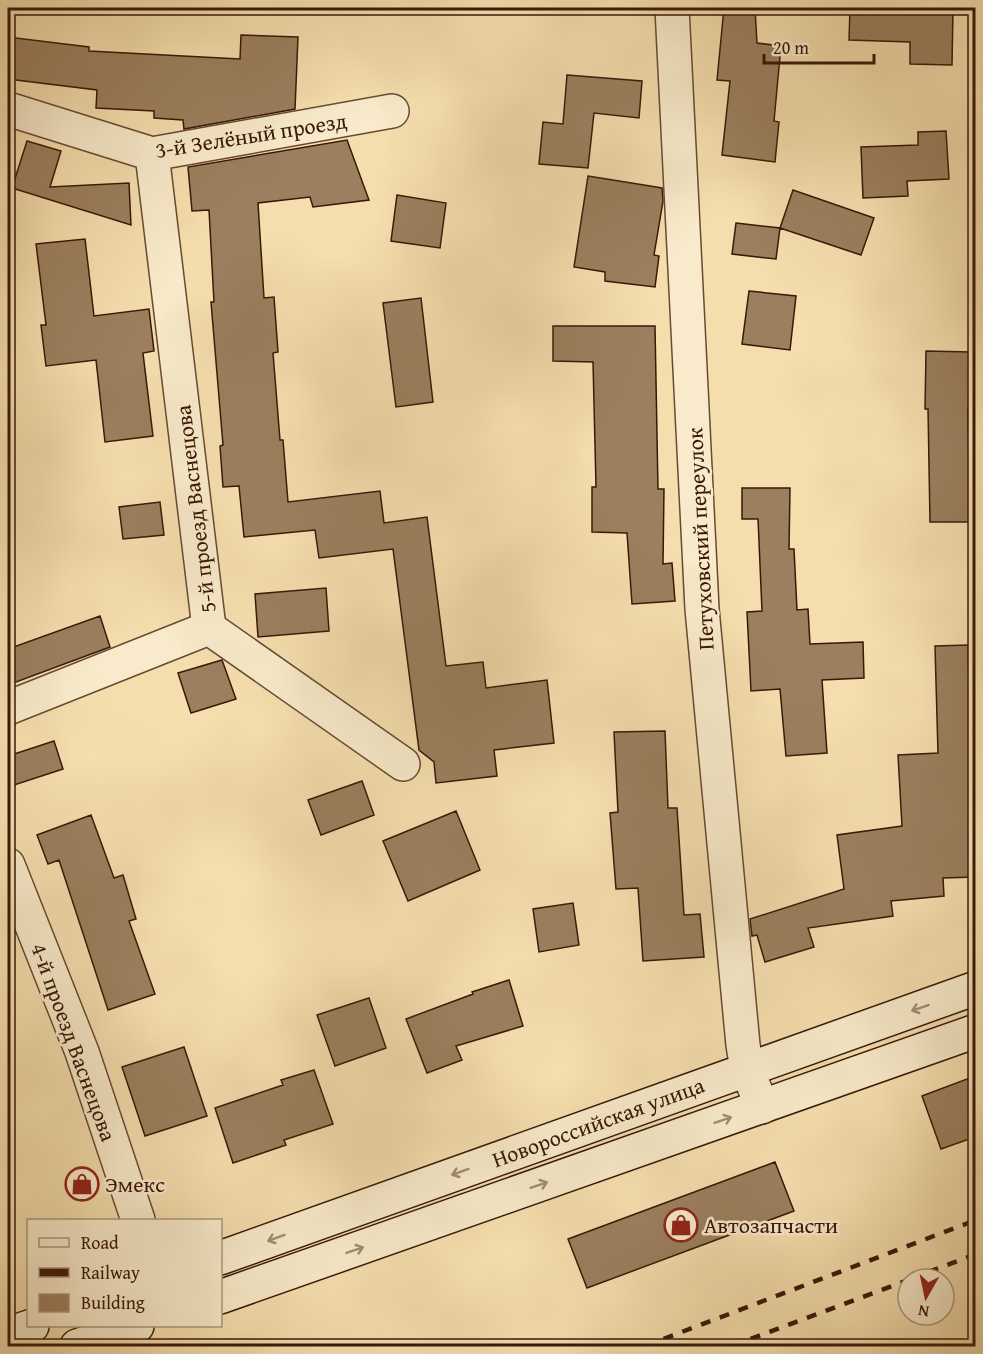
<svg xmlns="http://www.w3.org/2000/svg" width="983" height="1354" font-family="'Gentium Book Plus',serif">
<style>
.building{fill:#9b7f5e;stroke:#391808;stroke-width:1.5}
.lines{fill:none;stroke-linecap:round;stroke-linejoin:round}
.minor-casing{stroke:#684a32;stroke-width:36}
.secondary-casing{stroke:#391808;stroke-width:36}
.minor{stroke:#f8eaca;stroke-width:33}
.secondary{stroke:#f8eaca;stroke-width:33}
.rail{stroke:#391808;stroke-width:4.5;stroke-dasharray:10 10;stroke-linecap:butt}
.oneway{stroke:#a28c73}
.labels{text-anchor:middle;stroke-width:5;stroke-linejoin:round;paint-order:stroke}
.street-label{font-size:22px;fill:#391808;stroke:#f8eaca}
.poi-label{font-size:22px;fill:#391808;stroke:#f8eaca;text-anchor:start}
</style>
<rect width="100%" height="100%" fill="#f5deae"/>
<filter id="stains"><feTurbulence type="fractalNoise" baseFrequency=".00333" numOctaves="4"/><feColorMatrix values="0 0 0 0 .2 0 0 0 0 .09 0 0 0 0 .02 0 0 0 .5 -.17"/></filter>
<radialGradient id="worn" r=".72"><stop offset=".6" stop-color="#630" stop-opacity="0"/><stop offset="1" stop-color="#630" stop-opacity=".3"/></radialGradient>
<path class="building" d="M724,8H755L757,43L781,46L774,121L779,122L775,162L722,155L730,81L717,80Z
M850,8L953,9L952,65L910,64V42L849,40Z
M241,35L298,37L295,109L184,129L183,120L154,118V111L96,108L97,90L8,79V37L89,47V51L240,59Z
M567,75L642,81L639,118L594,113L588,168L539,164L543,122L563,124Z
M946,131L949,179L907,181L908,196L863,198L861,147L918,145V132Z
M347,140L369,200L313,207L310,197L258,203L264,298L274,297L278,352L273,353L280,440H283L288,502L380,491L384,523L427,517L446,666L483,662L486,688L547,680L554,743L494,750L497,776L436,783L434,762L419,750L393,549L319,558L315,530L244,537L239,486L223,487L220,446L223,445L211,302H214L209,210L192,211L188,167Z
M27,141L61,151L50,187L129,183L131,225L12,188Z
M588,176L662,188L663,201L654,255L659,256L655,287L605,281V272L574,267Z
M793,190L874,218L861,255L780,228Z
M397,195L446,203L440,248L391,241Z
M736,223L780,228L776,259L732,254Z
M85,239L94,316L149,309L154,351L143,353L153,436L105,442L96,360L46,366L41,325H46L36,244Z
M749,291L796,296L790,350L742,344Z
M421,298L433,402L396,407L383,303Z
M553,326H655L658,489H664L663,564L672,563L675,601L632,604L627,533L592,532V487H596L593,362L553,361Z
M926,351L971,352L970,410H968L970,522H930L928,409H925Z
M742,488H790L789,549H794L797,610L808,609L810,644L863,642L864,678L822,680L827,753L786,756L780,689L751,691L747,612L762,611L758,519H742Z
M160,502L164,535L123,539L119,507Z
M326,588L329,631L258,637L255,594Z
M100,616L110,647L8,685V649Z
M968,645L971,768L975,767V877L943,878L944,896L891,901L893,916L808,928L814,947L765,962L757,935L752,936L750,919L844,889L837,835L902,826L898,755L938,753L935,646Z
M222,660L236,699L191,713L178,673Z
M665,731L668,808H677L684,915L700,914L704,957L643,961L638,888L616,889L610,813L618,812L614,732Z
M54,741L63,769L8,787V756Z
M362,781L374,815L321,835L308,800Z
M456,811L480,870L408,901L383,841Z
M91,815L114,878L123,875L136,919L129,921L155,994L108,1010L59,860L48,864L37,835Z
M573,903L579,945L539,952L533,909Z
M509,980L523,1026L456,1046L462,1060L427,1073L406,1019L473,994L472,992Z
M369,998L386,1048L335,1066L317,1015Z
M184,1047L207,1116L145,1136L122,1067Z
M314,1070L333,1124L284,1140L286,1145L233,1163L215,1108L283,1085L281,1080Z
M975,1076V1137L941,1149L922,1096Z
M775,1162L794,1211L587,1288L568,1239Z"/>
<g class="lines">
<g class="minor-casing">
<path id="minor" d="M672,8L702,609L743,1045L747,1069L762,1107
M8,109L152,154L392,111
M152,154L209,628L403,764
M8,708L209,628
M8,865L82,1052L138,1220"/>
</g>
<g class="secondary-casing">
<path id="secondary" d="M220,1258L976,988
M220,1297L976,1031
M8,1334L32,1326
M77,1346L137,1326"/>
</g>
<use href="#minor" class="minor"/>
<use href="#secondary" class="secondary"/>
<path class="rail" d="M910,1279L976,1254
M645,1346L976,1220
M732,1346L908,1280"/>
</g>
<defs><path id="oneway-shaft" d="M-6 0H5M1.5-3L5.5 0L1.5 3" fill="none" stroke-width="1.6" stroke-linecap="round" stroke-linejoin="round" transform="scale(1.5)"/></defs>
<g class="oneway">
<use href="#oneway-shaft" transform="translate(920 1008) rotate(161)"/>
<use href="#oneway-shaft" transform="translate(723 1120) rotate(-19)"/>
<use href="#oneway-shaft" transform="translate(460 1172) rotate(160)"/>
<use href="#oneway-shaft" transform="translate(539 1185) rotate(-19)"/>
<use href="#oneway-shaft" transform="translate(276 1238) rotate(160)"/>
<use href="#oneway-shaft" transform="translate(355 1250) rotate(-19)"/>
</g>
<defs>
<g id="shop-ring" transform="scale(1.725)"><circle r="9.5" fill="#f8eaca" stroke="#8f2418" stroke-width="1.5"/><path d="M-5-2.5h2.3a2.7 3.5 0 0 1 5.4 0H5L5.5 6h-11ZM-1.5-2.5h3a1.5 2.3 0 0 0-3 0Z" fill="#8f2418"/></g>
</defs>
<g fill-rule="evenodd">
<use href="#shop-ring" x="82" y="1184"/>
<use href="#shop-ring" x="681" y="1225"/>
</g>
<g class="labels">
<g class="street-label">
<text transform="translate(251 135) rotate(-9)" y="8">3-й Зелёный проезд</text>
<text transform="translate(195 509) rotate(-97)" y="8">5-й проезд Васнецова</text>
<text transform="translate(700 539) rotate(-93)" y="8">Петуховский переулок</text>
<text transform="translate(74 1042) rotate(70)" y="8">4-й проезд Васнецова</text>
<text transform="translate(598 1122) rotate(-20)" y="8">Новороссийская улица</text>
</g>
<g class="poi-label">
<text x="105" y="1192">Эмекс</text>
<text x="704" y="1233">Автозапчасти</text>
</g>
</g>
<rect width="983" height="1354" fill="none" stroke="#f5deae" stroke-width="30"/>
<rect x="9" y="9" width="965" height="1336" fill="none" stroke="#391808" stroke-width="3"/>
<rect x="15" y="15" width="953" height="1324" fill="none" stroke="#391808" stroke-width="1.5"/>
<rect x="27" y="1219" width="195" height="108" fill="#f8eaca" stroke="#ac967c" stroke-width="1.5"/>
<rect x="39" y="1238" width="30" height="9" fill="#f8eaca" stroke="#ac967c" stroke-width="1.5"/>
<text x="81" y="1249" font-size="18" fill="#391808">Road</text>
<rect x="39" y="1268" width="30" height="9" fill="#391808" stroke="#ac967c" stroke-width="1.5"/>
<text x="81" y="1279" font-size="18" fill="#391808">Railway</text>
<rect x="39" y="1294" width="30" height="18" fill="#9b7f5e" stroke="#ac967c" stroke-width="1.5"/>
<text x="81" y="1309" font-size="18" fill="#391808">Building</text>
<g transform="translate(926 1297) rotate(189)"><circle r="28" fill="#f8eaca" stroke="#ac967c" stroke-width="1.5"/>
<path d="M0-4.5L10 22L0 15L-10 22Z" fill="#8f2418"/>
<text y="-9" font-size="16" font-weight="bold" text-anchor="middle" fill="#391808">N</text>
</g>
<path d="M764 54v9h110v-9" fill="none" stroke="#391808" stroke-width="3"/>
<text x="773" y="54" font-size="18" fill="#391808" stroke="#f8eaca" stroke-width="4.5" paint-order="stroke">20 m</text>
<rect width="100%" height="100%" filter="url(#stains)"/>
<rect width="100%" height="100%" fill="url(#worn)"/>
</svg>
